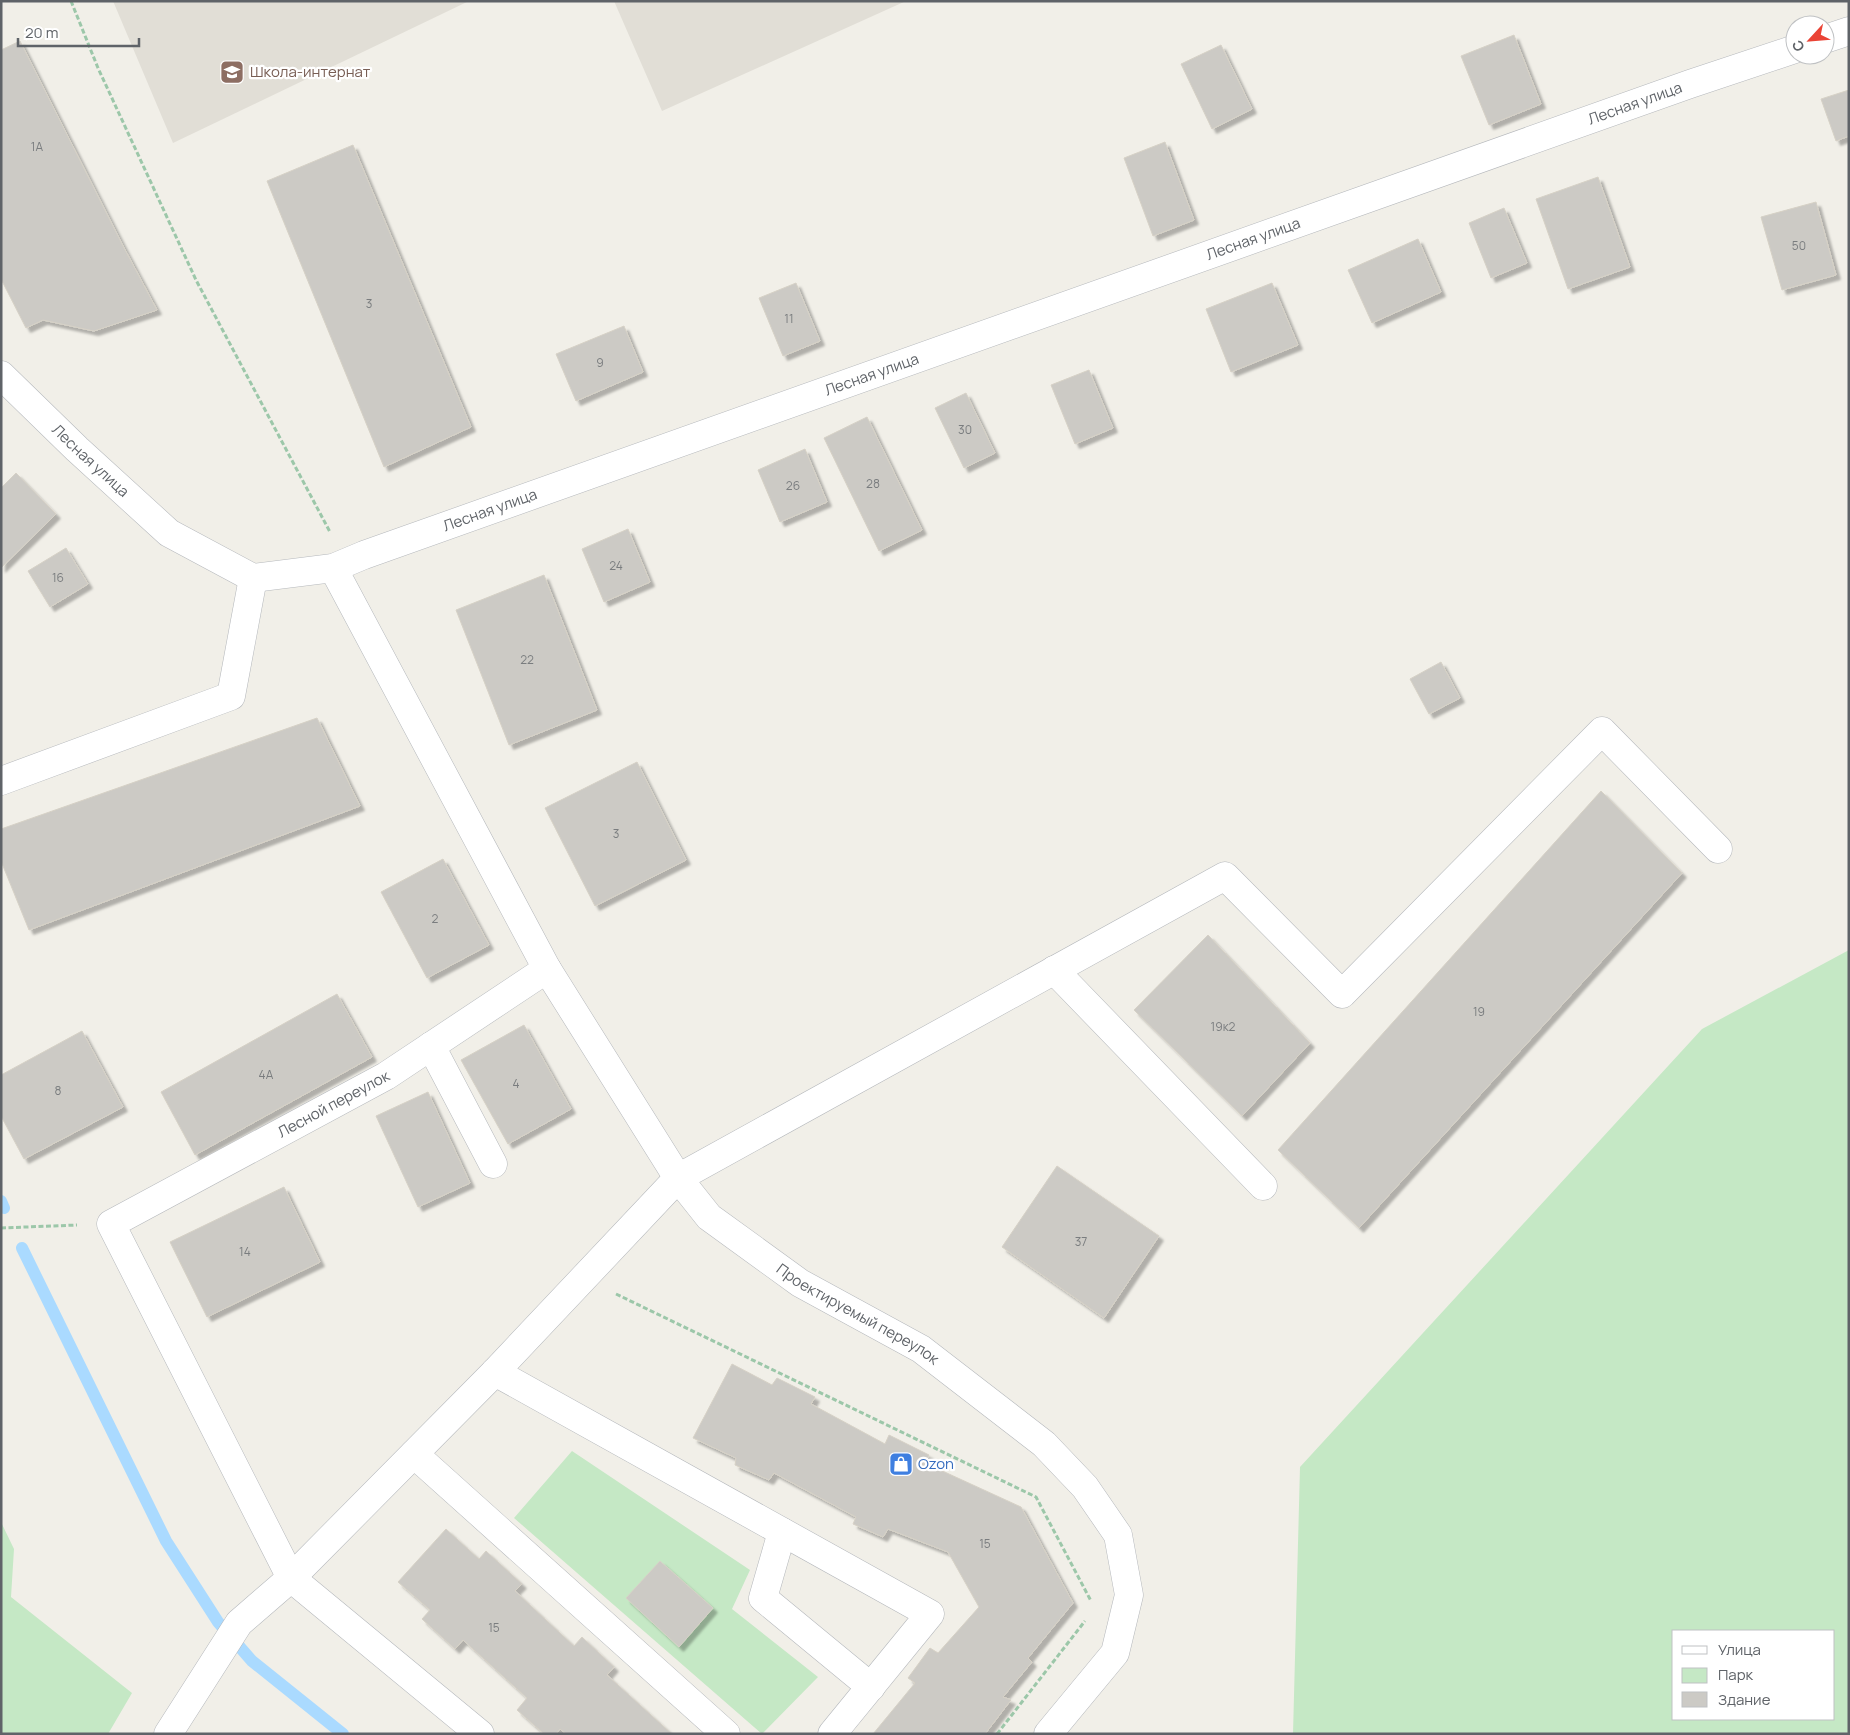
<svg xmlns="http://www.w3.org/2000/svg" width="1850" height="1735" font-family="Manrope,sans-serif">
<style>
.education{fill:#e1ded6}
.green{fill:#c5e8c5;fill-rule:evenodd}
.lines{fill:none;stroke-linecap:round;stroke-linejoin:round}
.stream{stroke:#aadaff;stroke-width:12}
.building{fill:#cccac5;stroke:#d6d1c6;filter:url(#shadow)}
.minor-casing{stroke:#b5b8bc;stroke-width:29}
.path{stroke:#9cc7a9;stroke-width:3;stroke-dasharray:5 2.5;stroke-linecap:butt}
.minor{stroke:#fff;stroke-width:28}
.labels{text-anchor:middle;stroke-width:4.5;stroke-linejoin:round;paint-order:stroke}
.number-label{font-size:12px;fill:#7a7d7f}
.education-label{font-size:15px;fill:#785e54;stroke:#fff;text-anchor:start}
.street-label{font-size:15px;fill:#5f6368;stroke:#fff}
.shop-label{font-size:15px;fill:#366cbe;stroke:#fff;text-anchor:start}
</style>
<defs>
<filter id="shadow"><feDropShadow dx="4.5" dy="4.5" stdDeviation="1" flood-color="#0004"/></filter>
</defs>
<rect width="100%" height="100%" fill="#f1efe8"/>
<path class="education" d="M113,1H469L173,143Z
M614,1H906L662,111Z"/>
<path class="green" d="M1849,950V1734H1293L1300,1467L1702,1029ZM1674,1631H1834V1719H1674Z
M572,1451L750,1570L732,1609L818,1677L762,1734L514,1518Z
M1,1522L14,1549L11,1597L132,1693L108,1734H1Z"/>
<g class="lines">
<path class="stream" d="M1,1201L4,1208
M22,1248L166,1541L218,1622L252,1661L343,1734"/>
</g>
<path class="building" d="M1514,35L1541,104L1489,125L1461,56Z
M20,41L122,244L157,310L94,331L43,320L26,328L1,279V50Z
M1221,45L1252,109L1212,129L1181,64Z
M1849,90V136L1836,141L1821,99Z
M1165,142L1194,220L1153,236L1124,158Z
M353,145L471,427L384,467L267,181Z
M1598,177L1630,267L1568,289L1536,199Z
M1816,202L1836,275L1782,290L1761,217Z
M1504,208L1527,263L1491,278L1469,223Z
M1418,239L1441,292L1372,323L1348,270Z
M796,283L820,341L783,356L759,298Z
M1272,283L1298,345L1231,372L1206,309Z
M624,326L643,372L576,401L556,354Z
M1089,370L1113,428L1075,444L1051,385Z
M966,393L995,453L964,468L935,408Z
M867,417L922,530L879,551L824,438Z
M805,449L827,502L780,522L758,470Z
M16,473L56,514L1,568V488Z
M628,529L650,582L604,602L582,549Z
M66,548L88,584L50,607L28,571Z
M544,575L597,710L509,745L456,610Z
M1441,662L1460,698L1429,714L1410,679Z
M317,718L360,806L29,930L1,861V829Z
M637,762L686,860L595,906L545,808Z
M1601,791L1682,873L1359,1228L1278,1150Z
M443,859L489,945L427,978L381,892Z
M1208,935L1310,1043L1242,1116L1134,1010Z
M337,994L372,1057L195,1155L161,1092Z
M524,1025L571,1109L508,1144L461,1060Z
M82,1031L123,1107L24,1159L1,1116V1075Z
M428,1092L470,1183L418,1207L376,1116Z
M1057,1166L1159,1236L1104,1318L1002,1247Z
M284,1187L320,1262L207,1317L170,1242Z
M732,1364L772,1385L777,1378L815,1397L811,1404L885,1444L889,1435L929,1455L925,1463L1021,1507L1073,1603L1028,1658L1032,1662L1003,1697L1011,1700L985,1734H873L915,1683L908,1678L930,1648L938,1653L979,1607L948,1552L888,1529L883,1537L853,1524L856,1517L774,1473L769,1480L735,1465L736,1458L693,1438Z
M446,1529L479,1559L486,1551L522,1584L515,1591L574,1646L582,1637L614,1667L607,1675L672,1734H566L560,1729L556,1734H544L517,1710L527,1698L463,1640L455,1649L422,1619L430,1610L398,1582Z
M660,1561L713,1608L679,1647L626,1598Z"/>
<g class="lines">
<g class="minor-casing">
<g id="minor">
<path d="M1825,39L1849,31"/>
<path id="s1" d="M1,375L77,449L169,533L253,578L333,568L364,555L1690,84L1795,49"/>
<path id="s2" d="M333,568L547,969L678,1178L709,1217L800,1283L921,1349L1044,1444L1085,1487L1118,1535L1129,1595L1115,1653L1048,1734"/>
<path d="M1,781L231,696L253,578"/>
<path d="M1054,970L1263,1186"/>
<path d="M431,1046L493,1164"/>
<path d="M495,1372L930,1614L832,1734"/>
<path d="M414,1454L726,1734"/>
<path d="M782,1532L763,1598L871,1687"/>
<path d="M168,1734L239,1623L291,1578L495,1372L678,1178L1225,876L1342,994L1602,731L1718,849"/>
<path id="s3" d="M480,1734L291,1578L111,1224L386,1076L547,969"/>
</g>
</g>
<path class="path" d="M71,1L98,68L196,280L330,532
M1,1228L77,1225
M616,1294L1036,1497L1091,1601
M997,1734L1085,1621"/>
<use href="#minor" class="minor"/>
</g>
<defs>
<g id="school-square" transform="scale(1.25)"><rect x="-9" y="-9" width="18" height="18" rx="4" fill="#8d6e63" stroke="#fff"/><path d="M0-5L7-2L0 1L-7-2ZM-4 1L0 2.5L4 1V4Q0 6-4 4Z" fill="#fff"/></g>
<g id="shop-square" transform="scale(1.25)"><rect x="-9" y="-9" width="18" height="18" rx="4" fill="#3f7fe0" stroke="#fff"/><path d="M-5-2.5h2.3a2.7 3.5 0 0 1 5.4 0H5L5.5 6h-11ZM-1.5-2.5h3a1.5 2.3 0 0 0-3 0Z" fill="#fff"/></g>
</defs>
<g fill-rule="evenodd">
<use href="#school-square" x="232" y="72"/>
<use href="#shop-square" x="901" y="1464"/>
</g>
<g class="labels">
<g class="number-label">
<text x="37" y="151">1А</text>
<text x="1799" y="250">50</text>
<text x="369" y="308">3</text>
<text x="789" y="323">11</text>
<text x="600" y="367">9</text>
<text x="965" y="434">30</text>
<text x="873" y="488">28</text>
<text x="793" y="490">26</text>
<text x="616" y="570">24</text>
<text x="58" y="582">16</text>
<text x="527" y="664">22</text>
<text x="616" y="838">3</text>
<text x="435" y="923">2</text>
<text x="1479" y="1016">19</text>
<text x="1223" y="1031">19к2</text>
<text x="266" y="1079">4А</text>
<text x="516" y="1088">4</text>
<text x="58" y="1095">8</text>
<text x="1081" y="1246">37</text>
<text x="245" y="1256">14</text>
<text x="985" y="1548">15</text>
<text x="494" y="1632">15</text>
</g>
<g class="education-label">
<text x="250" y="77">Школа-интернат</text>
</g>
<g class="street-label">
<text dy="5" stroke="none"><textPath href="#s1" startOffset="1789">Лесная улица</textPath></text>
<text dy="5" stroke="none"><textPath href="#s1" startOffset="1384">Лесная улица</textPath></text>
<text dy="5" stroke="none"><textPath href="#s1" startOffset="979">Лесная улица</textPath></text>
<text dy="5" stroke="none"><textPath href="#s1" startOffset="124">Лесная улица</textPath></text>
<text dy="5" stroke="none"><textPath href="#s1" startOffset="574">Лесная улица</textPath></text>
<text dy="5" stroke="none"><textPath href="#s3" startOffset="895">Лесной переулок</textPath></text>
<text dy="5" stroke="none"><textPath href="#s2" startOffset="929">Проектируемый переулок</textPath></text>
</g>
<g class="shop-label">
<text x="918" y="1469">Ozon</text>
</g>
</g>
<rect width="1850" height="1735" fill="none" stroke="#5f6368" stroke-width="5"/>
<rect x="1672" y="1630" width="162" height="90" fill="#ffffff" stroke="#bfc1c3"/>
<rect x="1682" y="1646" width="25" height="8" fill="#ffffff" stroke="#bfc1c3"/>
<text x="1718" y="1655" font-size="15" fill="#5f6368">Улица</text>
<rect x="1682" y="1668" width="25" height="15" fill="#c5e8c5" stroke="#bfc1c3"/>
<text x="1718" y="1680" font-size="15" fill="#5f6368">Парк</text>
<rect x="1682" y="1692" width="25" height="15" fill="#cccac5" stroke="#bfc1c3"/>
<text x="1718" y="1705" font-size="15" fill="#5f6368">Здание</text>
<g transform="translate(1810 40) rotate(244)"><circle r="24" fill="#ffffff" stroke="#bfc1c3"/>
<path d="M0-4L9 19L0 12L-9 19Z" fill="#ea4335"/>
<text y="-8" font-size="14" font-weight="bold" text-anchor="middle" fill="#5f6368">С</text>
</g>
<path d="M18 38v8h121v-8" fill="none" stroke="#5f6368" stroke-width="2.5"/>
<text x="25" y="38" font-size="15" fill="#5f6368" stroke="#ffffff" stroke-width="4" paint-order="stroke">20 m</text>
</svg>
